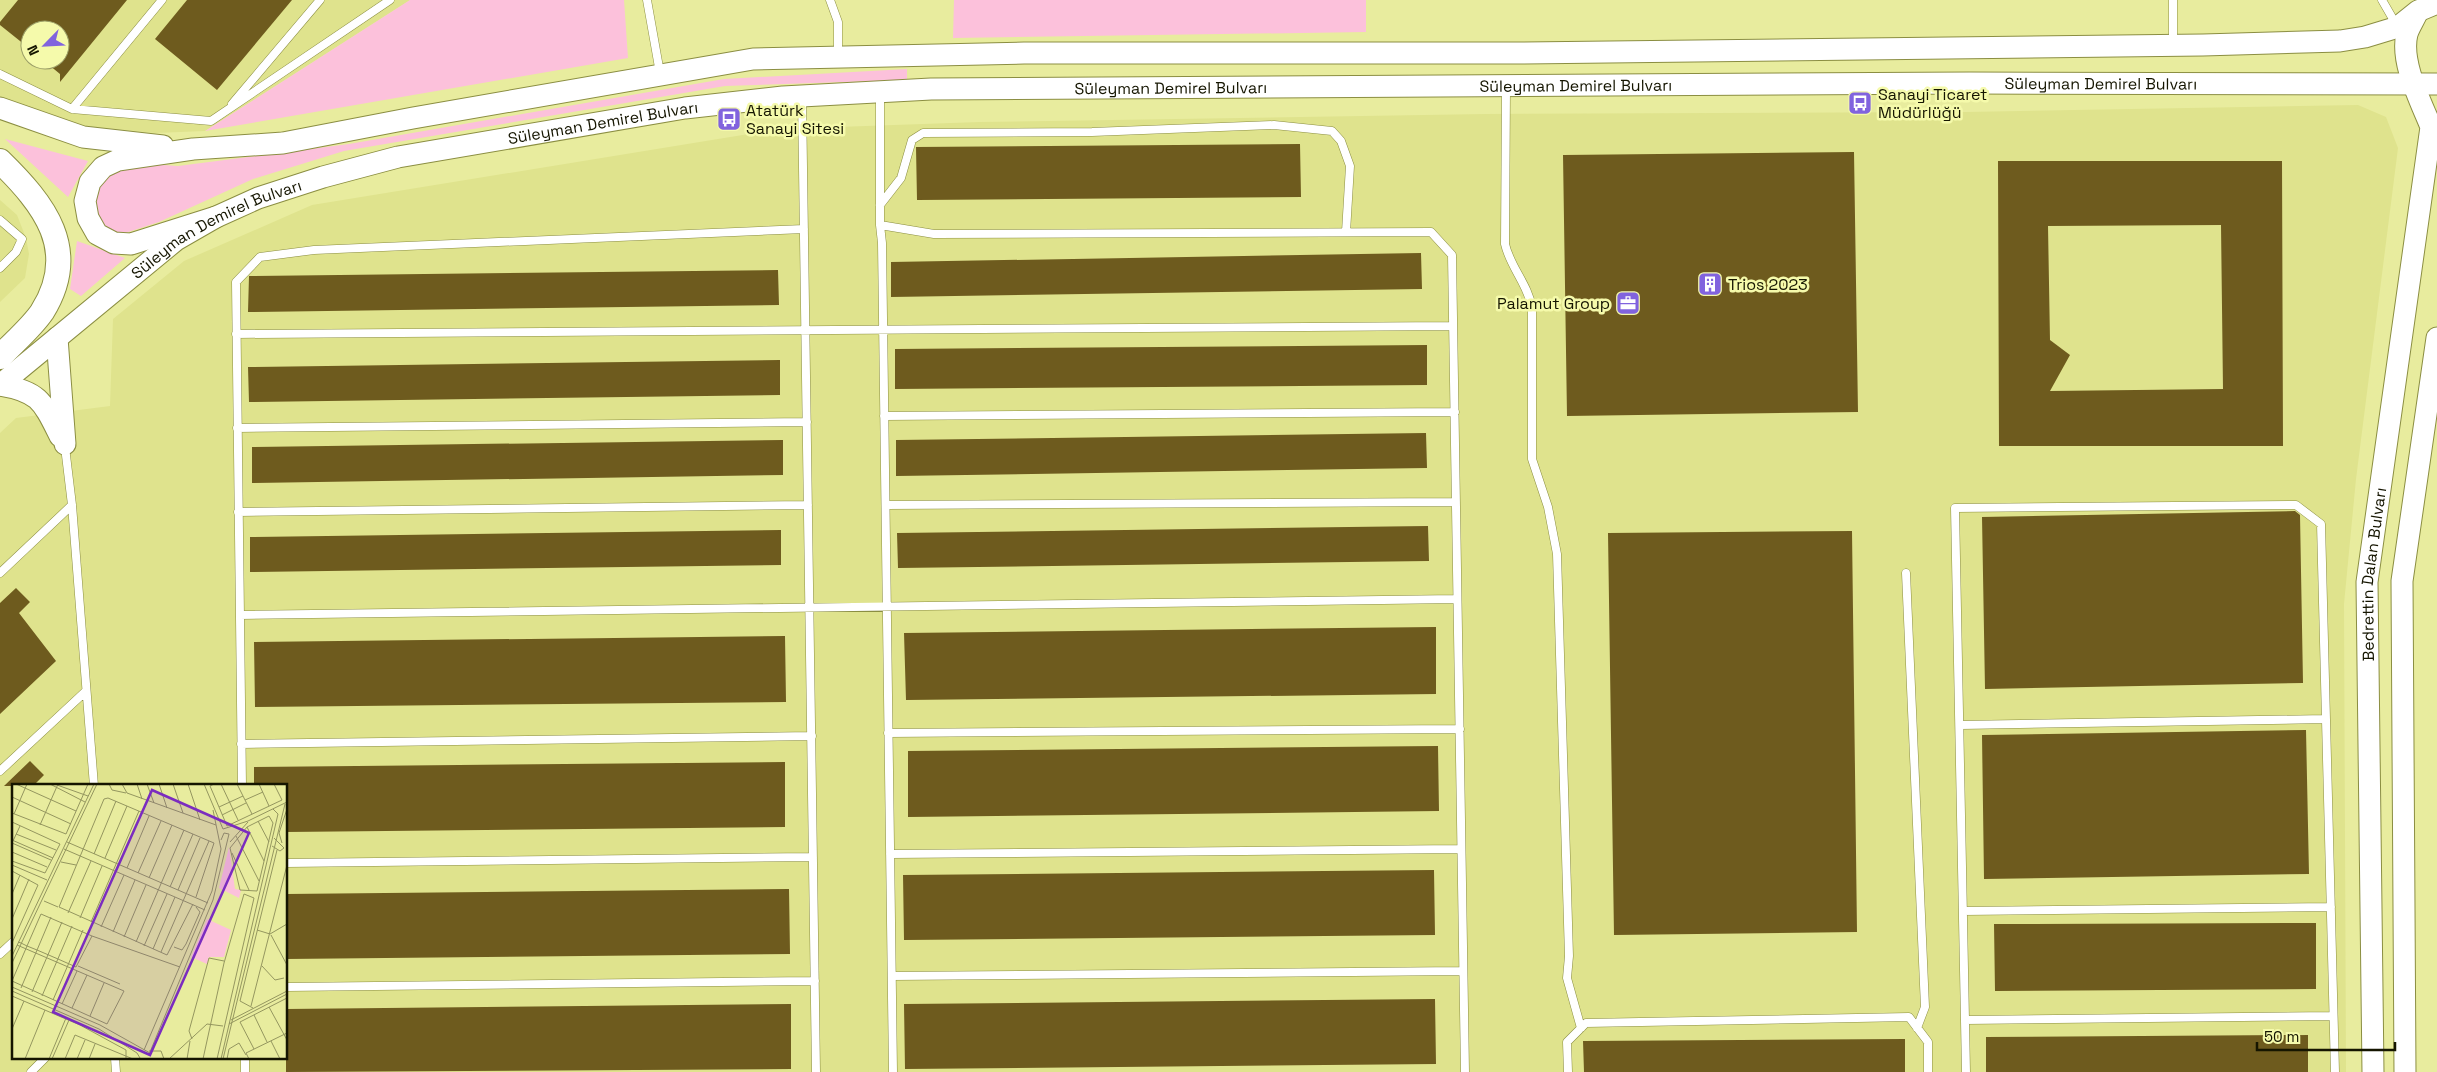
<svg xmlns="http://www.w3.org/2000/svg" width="2437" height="1072" font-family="'Space Grotesk',sans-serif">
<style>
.built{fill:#dfe38d;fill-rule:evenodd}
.green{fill:#fcc1db}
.building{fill:#6e5b1e;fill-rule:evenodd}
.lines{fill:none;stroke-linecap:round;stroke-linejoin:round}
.lane-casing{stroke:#8b8e42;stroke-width:9}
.secondary-casing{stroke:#8b8e42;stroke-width:23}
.primary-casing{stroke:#8b8e42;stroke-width:26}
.lane{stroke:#fff;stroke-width:8}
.secondary{stroke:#fff;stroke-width:21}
.primary{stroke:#fff;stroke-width:24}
.labels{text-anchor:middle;stroke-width:5;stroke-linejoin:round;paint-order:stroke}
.street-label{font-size:16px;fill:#151500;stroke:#f5faab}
.poi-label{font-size:16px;fill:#151500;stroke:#f5faab;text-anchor:start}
.inset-road{fill:none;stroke:#94965f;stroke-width:1}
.view{fill:#7b2cbf;fill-opacity:0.15;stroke:#7b2cbf;stroke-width:2.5}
.inset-edge{fill:none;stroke:#151500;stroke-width:2.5}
</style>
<rect width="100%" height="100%" fill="#e8ec9e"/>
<path class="built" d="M0,0H410L205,131L155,133L44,122L0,107ZM30,30H60V60H30Z
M2358,105L2386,117L2398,148L2356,479L2344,604L2346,1072H0V433L16,418L110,406L113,319L184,261L312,205L780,129L980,122L1486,114L1966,112ZM14,786H286V1058H14Z
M0,200L17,215L26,238L29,254L25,278L0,302Z"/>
<path class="green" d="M410,0H624L628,58L205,131Z
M954,0H1366V32L953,38Z
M907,69V80L725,86L344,151L253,179L159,222L116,236L103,228L93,200L100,181L112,169L133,163L178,166L349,144L724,79Z
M5,139L88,161L68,197Z
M77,241L125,258L81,296L70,289Z"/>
<path class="building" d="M18,0H127L60,82V74L43,60H60V30H30V49L0,25V22Z
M187,0H292L217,90L155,39Z
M1300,144L1301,197L917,200L916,147Z
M1854,152L1858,412L1567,416L1563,155Z
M1998,161H2282L2283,446H1999ZM2221,225L2223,389L2050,391L2070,355L2050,340L2048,226Z
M1421,253L1422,289L891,297V262Z
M778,270L779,305L248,312L249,276Z
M1427,345V385L895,389V349Z
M780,360V395L249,402L248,367Z
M1426,433L1427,468L896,476V440Z
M783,440V475L252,483V447Z
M2295,511L2300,515L2303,683L1985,689L1982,517Z
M1428,526L1429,561L898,568L897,533Z
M781,530V565L250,572V537Z
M1852,531L1857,932L1614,935L1608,533Z
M16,588L30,602L19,613L56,661L0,714V603Z
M1436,627V694L906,700L904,633Z
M785,636L786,702L255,707L254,642Z
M2306,730L2309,874L1984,879L1982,735Z
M1438,746L1439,811L908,817V751Z
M30,761L44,775L33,786H4Z
M785,762V827L286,832V786H254V767Z
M1434,870L1435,935L904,940L903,875Z
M789,889L790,954L286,959V894Z
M2316,923V989L1995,991L1994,924Z
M1435,999L1436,1064L905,1069L904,1004Z
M791,1004V1069L286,1072V1009Z
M2308,1035V1072H1986V1037Z
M1905,1039V1072H1584L1583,1041Z"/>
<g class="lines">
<g class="lane-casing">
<path id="lane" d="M647,0L660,73
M830,0L838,22V56
M2382,0L2397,26
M2173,43V0
M0,74L72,109L211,121L390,0
M1506,88L1505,244C1510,267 1528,284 1532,308V459L1548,507L1557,554L1569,956L1567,978L1581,1028
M880,94V225L882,243L893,1072
M802,98L816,1072
M232,104L320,0
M72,109L162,0
M880,205L901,178L912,140L923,133L1092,132L1274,125L1332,131L1341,141L1350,166L1346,232
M0,220L22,239L16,252L0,268
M880,225L934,234L1431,232L1452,255L1465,1072
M236,334L1453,326
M884,416L1455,412
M237,428L807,422
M65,447L72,505L94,786
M886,505L1456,502
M238,512L808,505
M0,573L72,505
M1906,573L1925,1007L1917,1028
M240,615L1457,599
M1961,725L2326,719
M888,733L1460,729
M241,744L812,736
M0,771L86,691
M242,786L236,282L260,257L314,250L804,229
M890,854L1461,849
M286,863L813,857
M1963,911L2331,907
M0,954L14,941
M892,976L1463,971
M286,987L815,981
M1965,1020L2333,1016
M115,1058L116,1072
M245,1058V1072
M31,1072L45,1058
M1568,1072L1567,1042L1586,1023L1909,1017L1928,1042V1072
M1966,1072L1955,508L2296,505L2321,524L2335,1072"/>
</g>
<g class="secondary-casing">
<g id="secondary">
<path d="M0,108L83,137L163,146"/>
<path d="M216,217L131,244L114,243L97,234L88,218L85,201L90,182L103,167L118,160L193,149L283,143L413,118L753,59L1024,53H1518L2203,45L2340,41L2365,37L2398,27L2418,11L2437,3"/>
<path d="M57,338L65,444"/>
<path id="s1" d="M0,385L176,240L216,217L258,198L323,177L398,157L685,108L783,97L931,89L1970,83L2437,84"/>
<path d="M0,385C39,391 43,402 60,436"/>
<path id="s2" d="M2373,1072L2367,582L2431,127C2421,102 2400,62 2407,34C2409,27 2414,20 2417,13"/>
<path d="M2405,1072L2402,581L2437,338"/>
</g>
</g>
<g class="primary-casing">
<path id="primary" d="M0,161C44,204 81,250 42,312C31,328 13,343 0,357"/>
</g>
<use href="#lane" class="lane"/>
<use href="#secondary" class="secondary"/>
<use href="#primary" class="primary"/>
</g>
<defs>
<g id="bus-square" transform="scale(1.25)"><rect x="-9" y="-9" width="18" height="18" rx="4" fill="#8163de" stroke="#f5faab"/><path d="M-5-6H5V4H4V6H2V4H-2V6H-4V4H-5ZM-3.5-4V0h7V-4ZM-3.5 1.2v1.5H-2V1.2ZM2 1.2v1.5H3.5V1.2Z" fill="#fff"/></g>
<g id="building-square" transform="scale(1.25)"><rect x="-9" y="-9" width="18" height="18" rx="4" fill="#8163de" stroke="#f5faab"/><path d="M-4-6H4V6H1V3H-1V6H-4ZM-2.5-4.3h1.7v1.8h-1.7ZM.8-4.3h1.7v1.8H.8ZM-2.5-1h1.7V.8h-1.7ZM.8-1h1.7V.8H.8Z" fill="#fff"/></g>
<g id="office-square" transform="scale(1.25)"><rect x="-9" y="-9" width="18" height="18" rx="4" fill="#8163de" stroke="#f5faab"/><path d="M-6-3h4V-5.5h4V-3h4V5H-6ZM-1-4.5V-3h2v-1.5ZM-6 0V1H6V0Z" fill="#fff"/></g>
</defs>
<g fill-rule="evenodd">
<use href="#bus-square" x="1860" y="103"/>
<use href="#bus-square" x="729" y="119"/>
<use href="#building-square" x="1710" y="284"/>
<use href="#office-square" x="1628" y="303"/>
</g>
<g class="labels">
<g class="street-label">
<text dy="6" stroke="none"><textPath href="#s1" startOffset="2174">Süleyman Demirel Bulvarı</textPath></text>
<text dy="6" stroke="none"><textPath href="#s1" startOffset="1649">Süleyman Demirel Bulvarı</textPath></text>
<text dy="6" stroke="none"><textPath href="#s1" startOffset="1244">Süleyman Demirel Bulvarı</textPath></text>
<text dy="6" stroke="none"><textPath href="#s1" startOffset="674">Süleyman Demirel Bulvarı</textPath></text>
<text dy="6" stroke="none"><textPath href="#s1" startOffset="269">Süleyman Demirel Bulvarı</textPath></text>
<text dy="6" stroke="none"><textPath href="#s2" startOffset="498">Bedrettin Dalan Bulvarı</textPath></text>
</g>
<g class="poi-label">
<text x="1878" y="100">Sanayi Ticaret<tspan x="1878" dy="18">Müdürlüğü</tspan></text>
<text x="746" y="116">Atatürk<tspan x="746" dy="18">Sanayi Sitesi</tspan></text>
<text x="1728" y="290">Trios 2023</text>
<text x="1610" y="309" text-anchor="end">Palamut Group</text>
</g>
</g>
<g transform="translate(12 784)">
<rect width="275" height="275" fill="#e8ec9e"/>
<path d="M217,63L223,105L229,106L227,114L207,104ZM195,135L219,146L212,173H197L195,180L179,173Z" fill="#fcc1db"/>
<path class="inset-road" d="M4,0L64,27M38,0L73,18M97,0L100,6L114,9M110,0L115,9L204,41M125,0L130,15M135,0L142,19M147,0L155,24M161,0L171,29M176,0L188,36M192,0L211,45L236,37L275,18M202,0L198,2L207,23M209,0L226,36M225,0L240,30M247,0L257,22M45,1L76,12M231,12L207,23L215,42L270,16L262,0M0,13L59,40M233,16L251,8M0,29L54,50L76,0M2,30L15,0M210,31L234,19M257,32L261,39L245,107L228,106L218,64L235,43ZM246,37L257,58M0,38L48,60L33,89L0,77M28,41L46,0M235,43L252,77M4,50L44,66M224,52L247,97M0,56L41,74M1,57L8,42M55,58L196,119M218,58L236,38M0,59L39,76M270,59L267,49L275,25M260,62L268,67L272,64L262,54M52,65L193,126M0,68L35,83M220,69L237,106M82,70L104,17M93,74L115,22M49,78L64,81M0,81L35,96M115,84L137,32M0,87L26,101L0,159M126,89L149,37M137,94L160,41M158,103L181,50M166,106L188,54M0,110L8,91M32,117L46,123M181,120L155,171L47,123L92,15L96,14L202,59L184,113M56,129L79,77M68,134L90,82M0,135L17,95M79,138L127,27M89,143L112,91M245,146L258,150L275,140M101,148L123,96M259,151L275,181M80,152L168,183M112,153L134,101M124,158L172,46M132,162L155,110M162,163L170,166L174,160L188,128L184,123M141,165L163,113M149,168L197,57M0,172L82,0M0,179L85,0M66,182L108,200M250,182L263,196L272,194M0,197L95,240L112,207L5,161M0,197L15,162L29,130L80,152L64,183L46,175L25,166L15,162L9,159L6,158M0,203L88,241L138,269M9,204L39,133M0,207L87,245L125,269L128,274M20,208L50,138M0,212L68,241L114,266V275M30,212L60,142M41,216L71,146M50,220L65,187M239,222L275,81M257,223L275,256M60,224L75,191M241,224L228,217L265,66M242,231L255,258M78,232L92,199M219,236L275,207M217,240L275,210M0,245L12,217M180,255L177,247L197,174L212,177M259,257L268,275M242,265L228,238L275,214M132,266L200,107L209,65L201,26M137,267H149L152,275M138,268L201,116L217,50L212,49L209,56M13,275L33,226M37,275L54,234M40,275L57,236M53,275L63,251L121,275M65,275L73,256M77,275L83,260M157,275L195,240L211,242M175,275L178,257M191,275L212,179L232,110L242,114L205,275M209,275L266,30L261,25M211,275L273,20M215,275L217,265L227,259L234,271M237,275L234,269L275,249"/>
<path class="view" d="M140,6L237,49L138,271L41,228Z"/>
<rect width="275" height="275" class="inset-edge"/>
</g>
<g transform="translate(45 45) rotate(246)"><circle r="24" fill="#f5faab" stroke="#9b9e67"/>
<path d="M0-4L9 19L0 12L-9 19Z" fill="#8163de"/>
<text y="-8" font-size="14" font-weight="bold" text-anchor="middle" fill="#151500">N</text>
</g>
<path d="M2257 1042v8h138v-8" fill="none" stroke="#151500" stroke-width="2.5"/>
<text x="2264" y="1042" font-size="15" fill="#151500" stroke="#f5faab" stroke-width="4" paint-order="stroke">50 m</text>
</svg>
